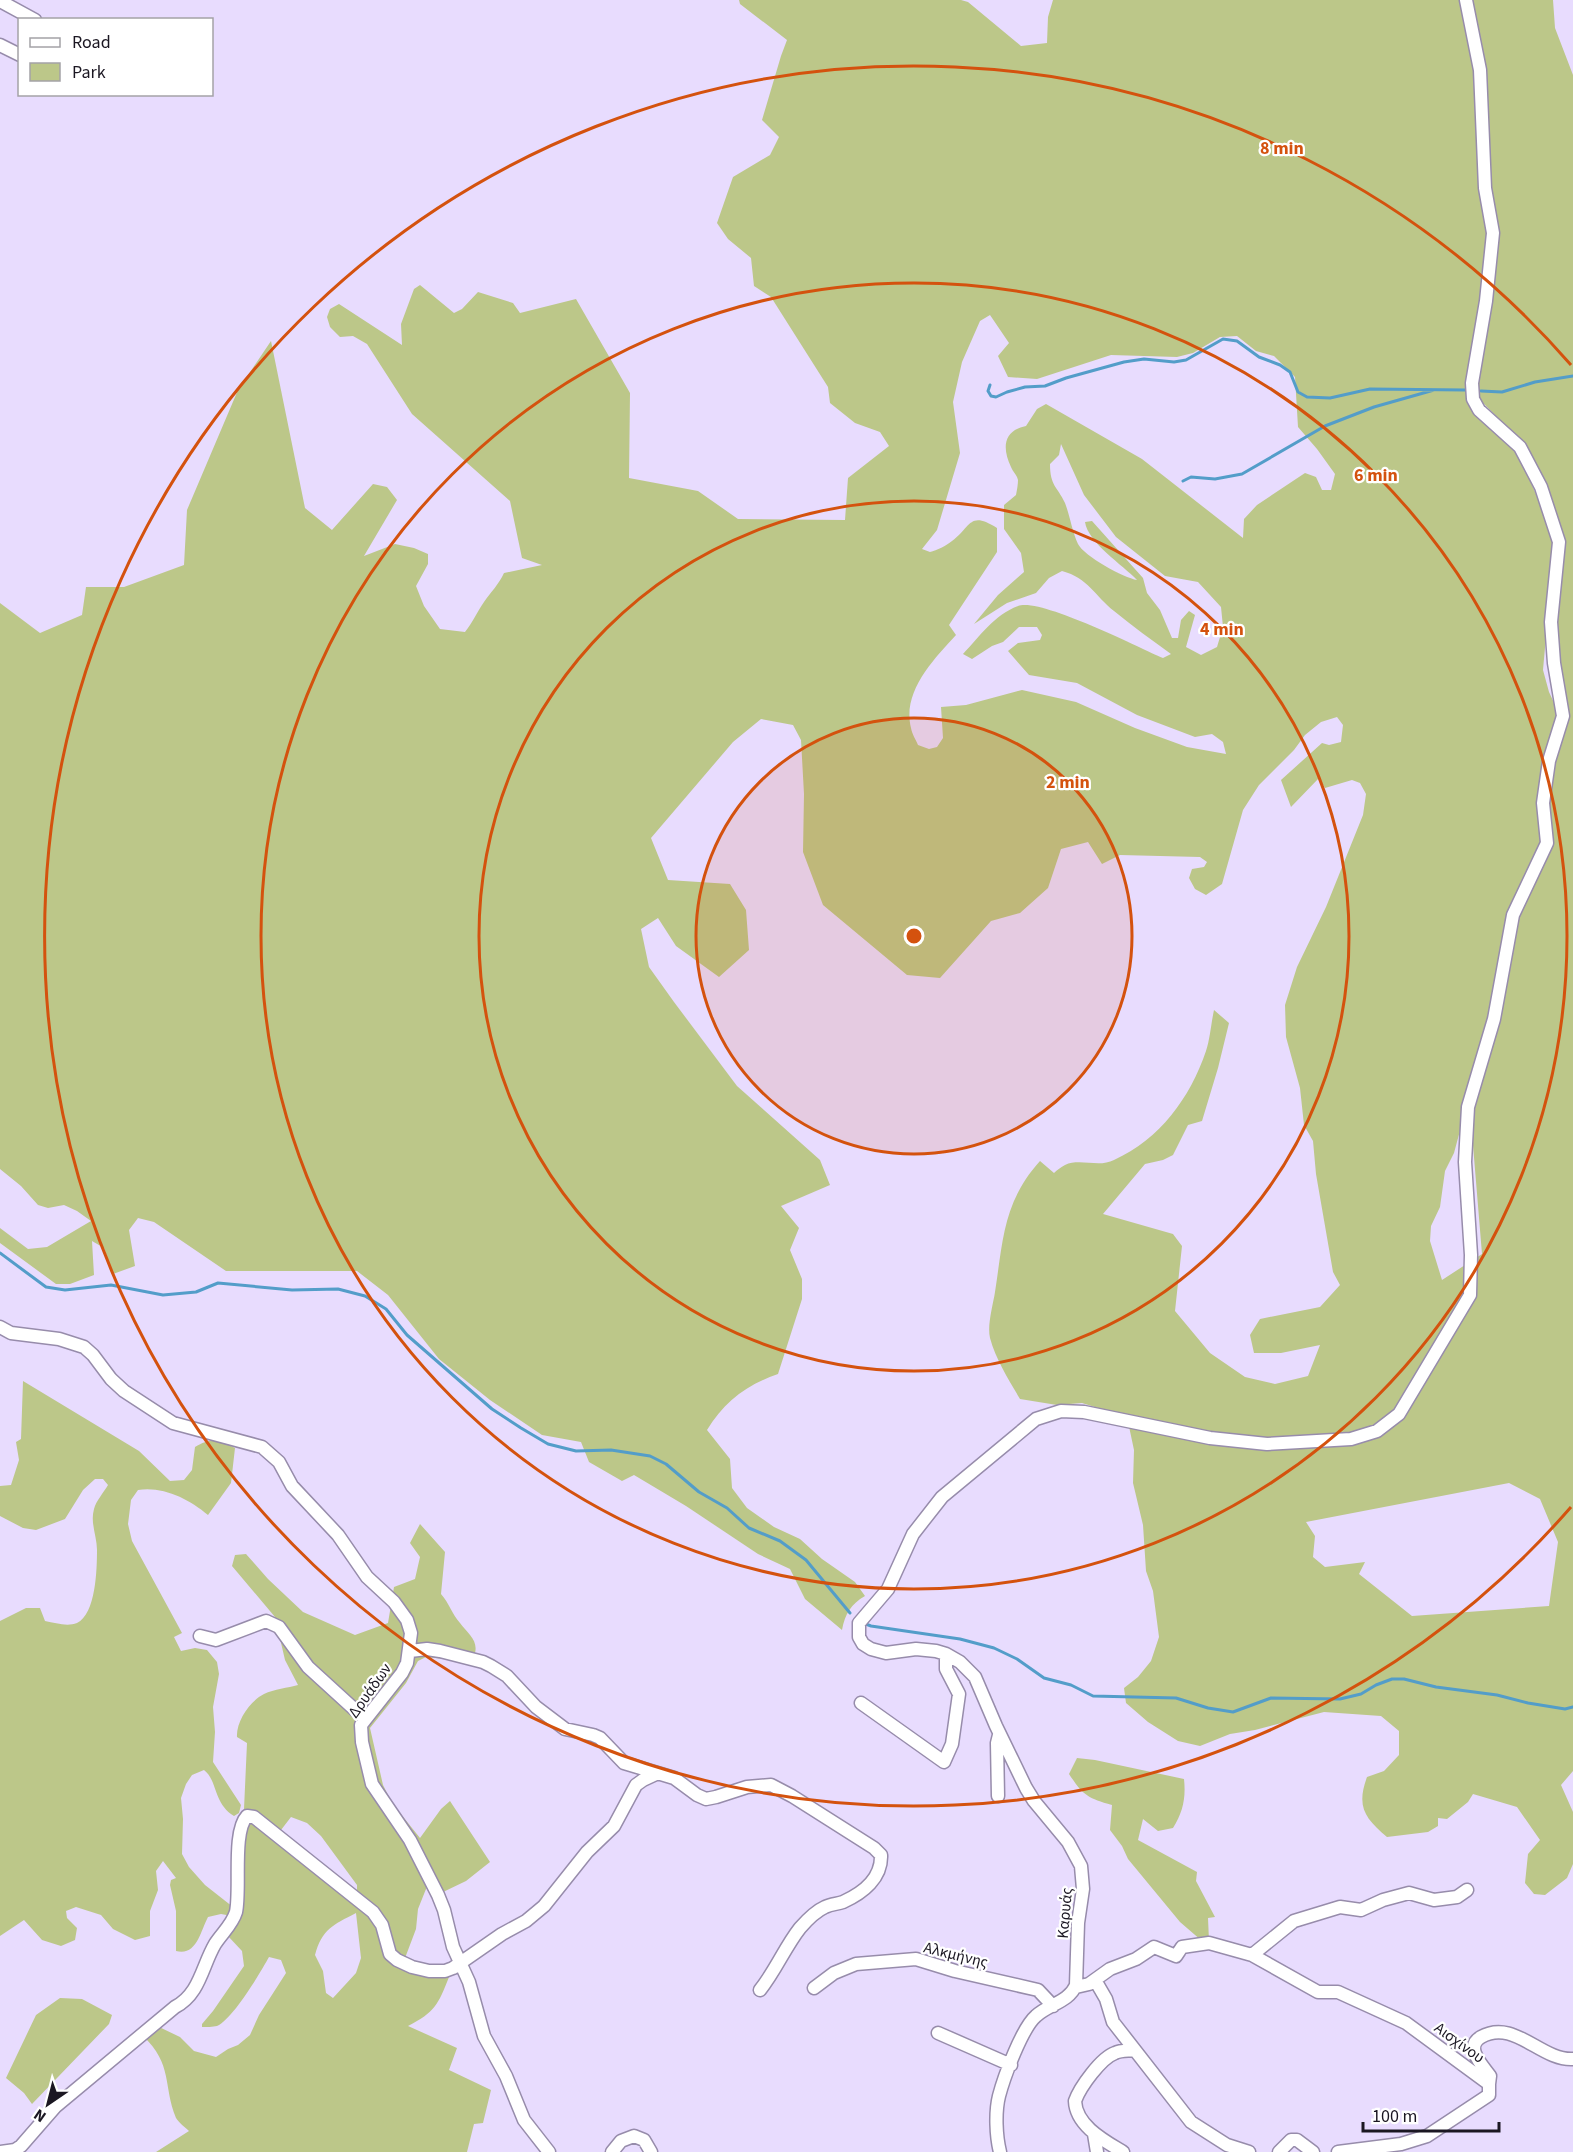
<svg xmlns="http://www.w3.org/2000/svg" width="1573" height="2152" font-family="'Source Sans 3',sans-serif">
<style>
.green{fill:#bcc789;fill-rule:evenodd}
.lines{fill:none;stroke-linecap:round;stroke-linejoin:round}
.stream{stroke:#539dc9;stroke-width:3}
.minor-casing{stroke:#978cab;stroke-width:15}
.minor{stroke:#fff;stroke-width:12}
.ring{fill:none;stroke:#d4520e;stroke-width:3}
.labels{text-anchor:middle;stroke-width:4.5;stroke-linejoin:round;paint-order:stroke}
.street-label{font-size:16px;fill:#1b1722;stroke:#fff}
.centre{fill:#d4520e;stroke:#fff;stroke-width:3}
.ring-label{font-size:18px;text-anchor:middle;font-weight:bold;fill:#d4520e;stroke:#fff;stroke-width:4.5;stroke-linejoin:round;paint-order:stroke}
</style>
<rect width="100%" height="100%" fill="#e8dcfe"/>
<path class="green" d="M739,0H961L968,2L1021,46L1047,43L1048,17L1053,0H1553L1555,28L1573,75V1771L1561,1785L1573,1812V1864L1567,1878L1545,1895L1534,1894L1525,1883L1528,1854L1540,1840L1517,1807L1473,1794L1468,1802L1447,1819L1438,1818V1826L1428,1832L1387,1837C1365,1818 1356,1807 1367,1777L1384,1771L1399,1755V1731L1381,1716L1324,1712L1255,1730L1230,1734L1200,1746L1178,1741L1148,1722L1126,1703L1124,1688L1138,1677L1151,1661L1159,1637L1153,1591L1146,1571L1143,1525L1133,1483L1134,1450L1127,1417L1082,1403L1057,1405L1020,1399C1009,1380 996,1360 990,1338C987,1325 993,1305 995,1292C1003,1241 1003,1202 1040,1161L1054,1173C1057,1170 1061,1167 1065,1165C1080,1158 1099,1168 1114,1160C1160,1139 1190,1098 1206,1051C1210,1039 1211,1024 1214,1010L1229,1023L1218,1068L1202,1121L1188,1125L1173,1155L1163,1160L1145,1164L1103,1214L1173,1234L1182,1246L1175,1311L1210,1353L1245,1377L1275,1384L1308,1376L1320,1345L1281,1353H1254L1250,1335L1260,1319L1320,1307L1340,1285L1333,1272L1316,1174L1313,1141L1304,1125L1300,1088L1286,1037L1285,1005L1297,967L1326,907L1363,815L1366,794L1360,783L1352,780L1325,788L1319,778L1291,807L1281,780L1322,743L1329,745L1341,742L1343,725L1337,717L1321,722L1305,735L1294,750L1259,785L1243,810L1222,884L1206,895L1195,889L1189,878L1192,869L1204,867L1207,862L1200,857L1120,855L1102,864L1088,842L1061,849L1048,888L1020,913L991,921L940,978L907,975L823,905L803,852L804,794L801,740L793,725L761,719L733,742L651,838L668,880L730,884L746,910L749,950L719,977L676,946L658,918L641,929L649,967L674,1002L737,1086L820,1160L830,1185L781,1206L799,1228L790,1250L802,1279V1299L778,1374C746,1385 724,1402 707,1430L730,1459L732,1488L747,1508L774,1527L800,1539L822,1559L855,1582L865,1596C851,1604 845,1614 842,1630L805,1599L790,1569L758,1554L686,1506L634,1475L622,1481L589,1462L581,1442L542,1435L490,1400L439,1359L388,1295L357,1271H226L154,1222L138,1218L129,1230L135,1266L113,1274L104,1248L92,1241L94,1275L70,1284H56L0,1243V1228L28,1249L47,1247L91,1221L77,1211L64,1205L48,1208L38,1205L21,1186L0,1169V603L40,633L82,615L86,587H124L184,565L187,510L238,390L271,341L305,508L332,530L373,484L387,487L397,500L364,556L395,544L414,548L428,554V564L416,586L424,606L440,629L465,632C473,622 477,612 484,602C491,592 499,584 504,573L542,565L522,558L510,501L412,414L367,344L353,336L340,337L330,327L327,317L330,309L339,304L402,345L401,324L414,289L420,285L454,313L462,309L478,292L513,303L520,313L576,299L630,393L629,478L698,491L738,519L845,520L848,478L889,446L880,432L855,423L830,403L828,387L771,297L754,286L751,258L728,239L717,223L733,177L770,155L779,137L762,120L781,56L787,40L740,4ZM990,315L1009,343L998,356L1008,377L1037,379L1111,355L1177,357L1193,353L1220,337L1237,336L1256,351L1274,356L1295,377L1298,427L1317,449L1335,474L1331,490H1322L1316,477L1305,473L1257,505L1244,519L1243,538L1142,459L1046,404L1037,409L1026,426C1003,431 1002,448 1011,467C1013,472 1017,475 1018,480C1018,484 1017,490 1016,495L1004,505V529L1021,553L1024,572L998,595L974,624L1007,603L1036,593L1049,578L1062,571C1088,578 1095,596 1114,611C1132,626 1152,640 1171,654L1163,658C1138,647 1039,597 1018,606C994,615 980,636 963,654L972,659L992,646L1003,642L1019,627H1037L1042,635L1040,640L1018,643L1008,651L1029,675L1077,683L1137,715L1195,737L1212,734L1223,742L1226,754L1187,747L1135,728L1076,702L1022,690L966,705L941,707L943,738L937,747L929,749L918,745C916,740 912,734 911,728C902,692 933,660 956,635L949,625L997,552V528C969,510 971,527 952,541C946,546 937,550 930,552L922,549L937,530L960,453L953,402L962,362L980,321ZM1467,387L1523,443L1564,544L1556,623L1560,662L1557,722L1555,705L1549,692L1543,670L1553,558L1552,536L1544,512L1519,456ZM1061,444L1084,495L1116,537L1165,576L1198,582L1221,607L1223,627L1217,647L1201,655L1186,647L1195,615L1189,611L1181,620L1178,638H1172L1160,610L1147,593L1143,578L1092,521L1085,522C1088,543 1123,565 1137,580C1124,578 1084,556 1078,544C1072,531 1070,516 1065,503C1057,486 1050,486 1050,464L1059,455ZM1469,1097L1482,1254L1442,1280L1430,1241L1431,1226L1440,1207L1445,1171L1454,1153ZM1509,1483L1540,1499L1558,1542L1549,1606L1412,1616L1359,1574L1365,1562L1325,1567L1313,1557L1315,1536L1306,1522Z
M23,1381L139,1451L170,1481L184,1480L192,1470L195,1447C211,1437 220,1440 235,1448L231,1483L208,1515C189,1499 163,1486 138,1490L131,1500L128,1524L132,1541L182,1633L174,1637L181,1651L195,1648L207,1650L217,1662L219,1674L213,1707L215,1732L213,1762L241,1805L239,1813L234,1816C213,1803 218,1781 204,1770L192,1775L186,1784L181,1798L183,1819L182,1854L189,1867L205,1885L233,1907L232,1916L221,1914L208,1917C200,1932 197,1956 176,1951V1911L170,1885L171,1880L176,1878L163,1861L156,1871L158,1890L150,1911V1936L135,1940L113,1929L101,1915L76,1907L66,1911L67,1918L77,1928L75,1940L61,1946L42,1940L24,1920L0,1936V1621L26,1608H40L45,1621C56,1623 67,1627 77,1623C96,1614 97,1569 97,1550C97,1536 90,1523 94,1509C96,1501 104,1492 108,1485L103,1479H95L83,1490L65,1519L36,1530L23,1528L0,1516V1486L11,1485L19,1460L16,1442L21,1439Z
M420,1524L445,1552L441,1594C449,1603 452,1614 460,1623C468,1634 480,1641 474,1656L462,1661L426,1657L418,1661L406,1683L370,1728L383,1785L392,1803L420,1838L441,1809L450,1801L490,1862L466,1881L441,1893L428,1884L418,1909L416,1929L402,1966L416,1971L449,1977C438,2005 435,2012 408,2026L457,2048L449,2070L491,2090L483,2123L474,2124L467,2152H156L189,2131C185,2127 179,2123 176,2118C163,2086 173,2064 143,2036L157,2026L180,2037L194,2051L216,2057L228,2049L238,2045L250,2035L259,2015L286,1973L281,1960L269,1957C260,1973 233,2019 217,2026C213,2027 206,2027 202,2027V2024L213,2011L244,1966L242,1951L227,1935L248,1822H255L357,1898V1885L321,1836L307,1823L291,1817L281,1830L256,1813L244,1809L247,1743L237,1737C236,1721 250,1701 264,1694C274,1689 288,1688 298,1685L285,1660L275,1617L232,1566L235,1555L246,1554L268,1579L303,1612L355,1635L388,1623L394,1587L415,1579L420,1557L410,1543ZM356,1913L361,1958L356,1973L333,1998L326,1993L323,1971L315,1955C322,1929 333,1925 356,1913Z
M1077,1758L1095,1760L1184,1779C1186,1798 1183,1812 1173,1828L1158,1831L1143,1819L1138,1840L1197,1872L1196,1881L1215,1917L1208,1918L1209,1941H1202L1180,1922L1128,1859L1122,1846L1110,1830L1112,1805C1087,1798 1083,1795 1069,1774Z
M60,1998L82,1999L112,2015L109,2024L32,2104L24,2093L6,2078L36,2015Z"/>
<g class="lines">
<path class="stream" d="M990,385L988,391L991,396L996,397L1007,392L1025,387L1045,386L1066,378L1124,362L1144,359L1174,362L1186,360L1223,339L1237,341L1259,357L1280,365L1290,372L1298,392L1307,397L1330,398L1370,389L1465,390
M1481,391L1502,392L1535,382L1573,376
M1183,481L1191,477L1215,479L1242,474L1325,426L1374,407L1434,390
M0,1253L46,1287L65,1290L111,1285L163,1295L196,1292L218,1283L292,1290L338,1289L365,1296L386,1309L407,1335L446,1369L492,1409L521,1428L548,1444L576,1451L611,1450L650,1456L666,1464L699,1492L727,1508L749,1528L780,1541L806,1560L850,1613
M863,1623L871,1626L960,1639L994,1648L1017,1659L1044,1678L1071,1685L1093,1696L1176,1698L1208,1708L1233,1712L1271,1698L1340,1699L1361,1694L1376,1685L1392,1679H1404L1436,1687L1497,1695L1528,1703L1565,1709L1573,1707"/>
<g class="minor-casing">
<path id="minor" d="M0,1L35,20
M0,45L20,55
M0,1327L11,1333L59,1339L84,1347L93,1355L111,1379L124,1391L173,1423L262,1447L279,1462L292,1486L338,1535L367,1577L394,1602L407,1620L411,1633L407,1663L402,1673L361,1725L362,1742L372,1784L410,1840L438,1895L444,1910L453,1947L469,1982L484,2036L506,2076L524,2120L549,2152
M200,1636L216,1640L266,1621L279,1627L308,1667L365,1719
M410,1651L427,1649L440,1651L483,1662L491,1666L507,1676L536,1707L565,1729L593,1735L600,1738L624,1763L674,1778L697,1795L706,1799L716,1797L747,1787L771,1785L792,1796L874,1848L881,1855C882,1878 863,1893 843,1902C837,1904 831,1904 825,1907C816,1911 807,1920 800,1928C785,1947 776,1970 760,1990
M861,1703L944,1762L952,1744L959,1694L946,1669V1654
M998,1796L997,1743L999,1735
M1252,1955L1294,1921L1340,1907L1361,1910L1383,1900L1409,1893L1434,1900L1457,1897L1467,1890
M1095,1980L1106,1999L1113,2022L1191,2122L1227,2145L1249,2152
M1076,1987L1089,1984L1110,1969L1136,1959L1154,1947L1176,1956L1182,1947L1209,1943L1252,1955L1318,1992H1338L1406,2023L1489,2084V2095L1427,2136L1401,2144L1338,2152
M814,1988L834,1973L856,1964L916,1959L955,1971L1038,1990L1053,2006
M938,2033L1011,2065
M1489,2084L1490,2076C1482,2065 1464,2047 1481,2037C1514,2018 1541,2061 1573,2059
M1094,2134L1097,2152
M0,2152L15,2150L21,2146L55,2107L175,2007C200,1994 202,1966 215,1944C222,1933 232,1925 236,1912C241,1889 232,1832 247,1816L254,1817L373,1912L382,1925L390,1954L397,1960L412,1967L429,1971H445L453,1968L502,1934L526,1921L544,1906L587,1852L614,1826L636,1785L643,1780L658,1773
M612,2152L621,2141L634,2136L644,2140L651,2152
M1000,2152C996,2136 995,2112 999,2096C1004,2077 1022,2028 1036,2016C1049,2004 1069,2002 1076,1985L1078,1923L1083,1889L1081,1866L1068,1842L1034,1801L1026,1788L996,1726L975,1677L960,1662L946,1654L936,1651L916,1649L886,1653L871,1649L863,1644L859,1637V1623L888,1589L913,1534L942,1497L1036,1419L1061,1411L1084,1412L1210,1438L1267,1444L1351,1439L1377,1431L1399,1414L1470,1295L1471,1255L1465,1162L1468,1107L1494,1019L1513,915L1547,843L1543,803L1549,761L1563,716L1554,663L1551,622L1559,542L1541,487L1520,447L1479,410L1473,399L1472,383L1486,301L1493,233L1485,188L1480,70L1466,0
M1123,2152C1105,2141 1076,2126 1075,2101C1080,2087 1101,2058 1115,2053C1121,2050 1128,2051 1135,2050
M1279,2152L1291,2140H1297L1313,2152"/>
</g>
<use href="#minor" class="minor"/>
</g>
<circle cx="914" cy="936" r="218" fill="#d4520e" fill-opacity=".12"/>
<g class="ring">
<circle cx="914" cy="936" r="218"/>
<circle cx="914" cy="936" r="435"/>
<circle cx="914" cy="936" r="653"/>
<path d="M1571 1507A870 870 0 1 1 1571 365"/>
</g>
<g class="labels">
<g class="street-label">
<text transform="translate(369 1690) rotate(-55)" y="6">Δρυάδων</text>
<text transform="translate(1064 1913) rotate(-85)" y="6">Καρυάς</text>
<text transform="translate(956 1954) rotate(14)" y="6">Αλκμήνης</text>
<text transform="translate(1460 2042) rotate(36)" y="6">Αισχίνου</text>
</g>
</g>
<circle cx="914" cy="936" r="9" class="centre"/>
<g class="ring-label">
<text x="1282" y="154">8 min</text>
<text x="1376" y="481">6 min</text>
<text x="1222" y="635">4 min</text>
<text x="1068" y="788">2 min</text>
</g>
<rect x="18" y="18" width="195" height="78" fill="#ffffff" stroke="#a4a2a7" stroke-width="1.5"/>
<rect x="30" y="38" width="30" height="9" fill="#ffffff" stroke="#a4a2a7" stroke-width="1.5"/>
<text x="72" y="48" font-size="18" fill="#1b1722">Road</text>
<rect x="30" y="63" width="30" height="18" fill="#bcc789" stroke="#a4a2a7" stroke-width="1.5"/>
<text x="72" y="78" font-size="18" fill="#1b1722">Park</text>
<g transform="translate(48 2104) rotate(215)" stroke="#ffffff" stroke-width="4.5" paint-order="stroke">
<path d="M0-4.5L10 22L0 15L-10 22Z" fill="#1b1722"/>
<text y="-9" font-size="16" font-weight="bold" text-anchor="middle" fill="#1b1722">N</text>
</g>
<path d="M1363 2122v9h136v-9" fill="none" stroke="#1b1722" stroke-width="3"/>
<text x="1372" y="2122" font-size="18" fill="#1b1722" stroke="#ffffff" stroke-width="4.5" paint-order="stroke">100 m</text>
</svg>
